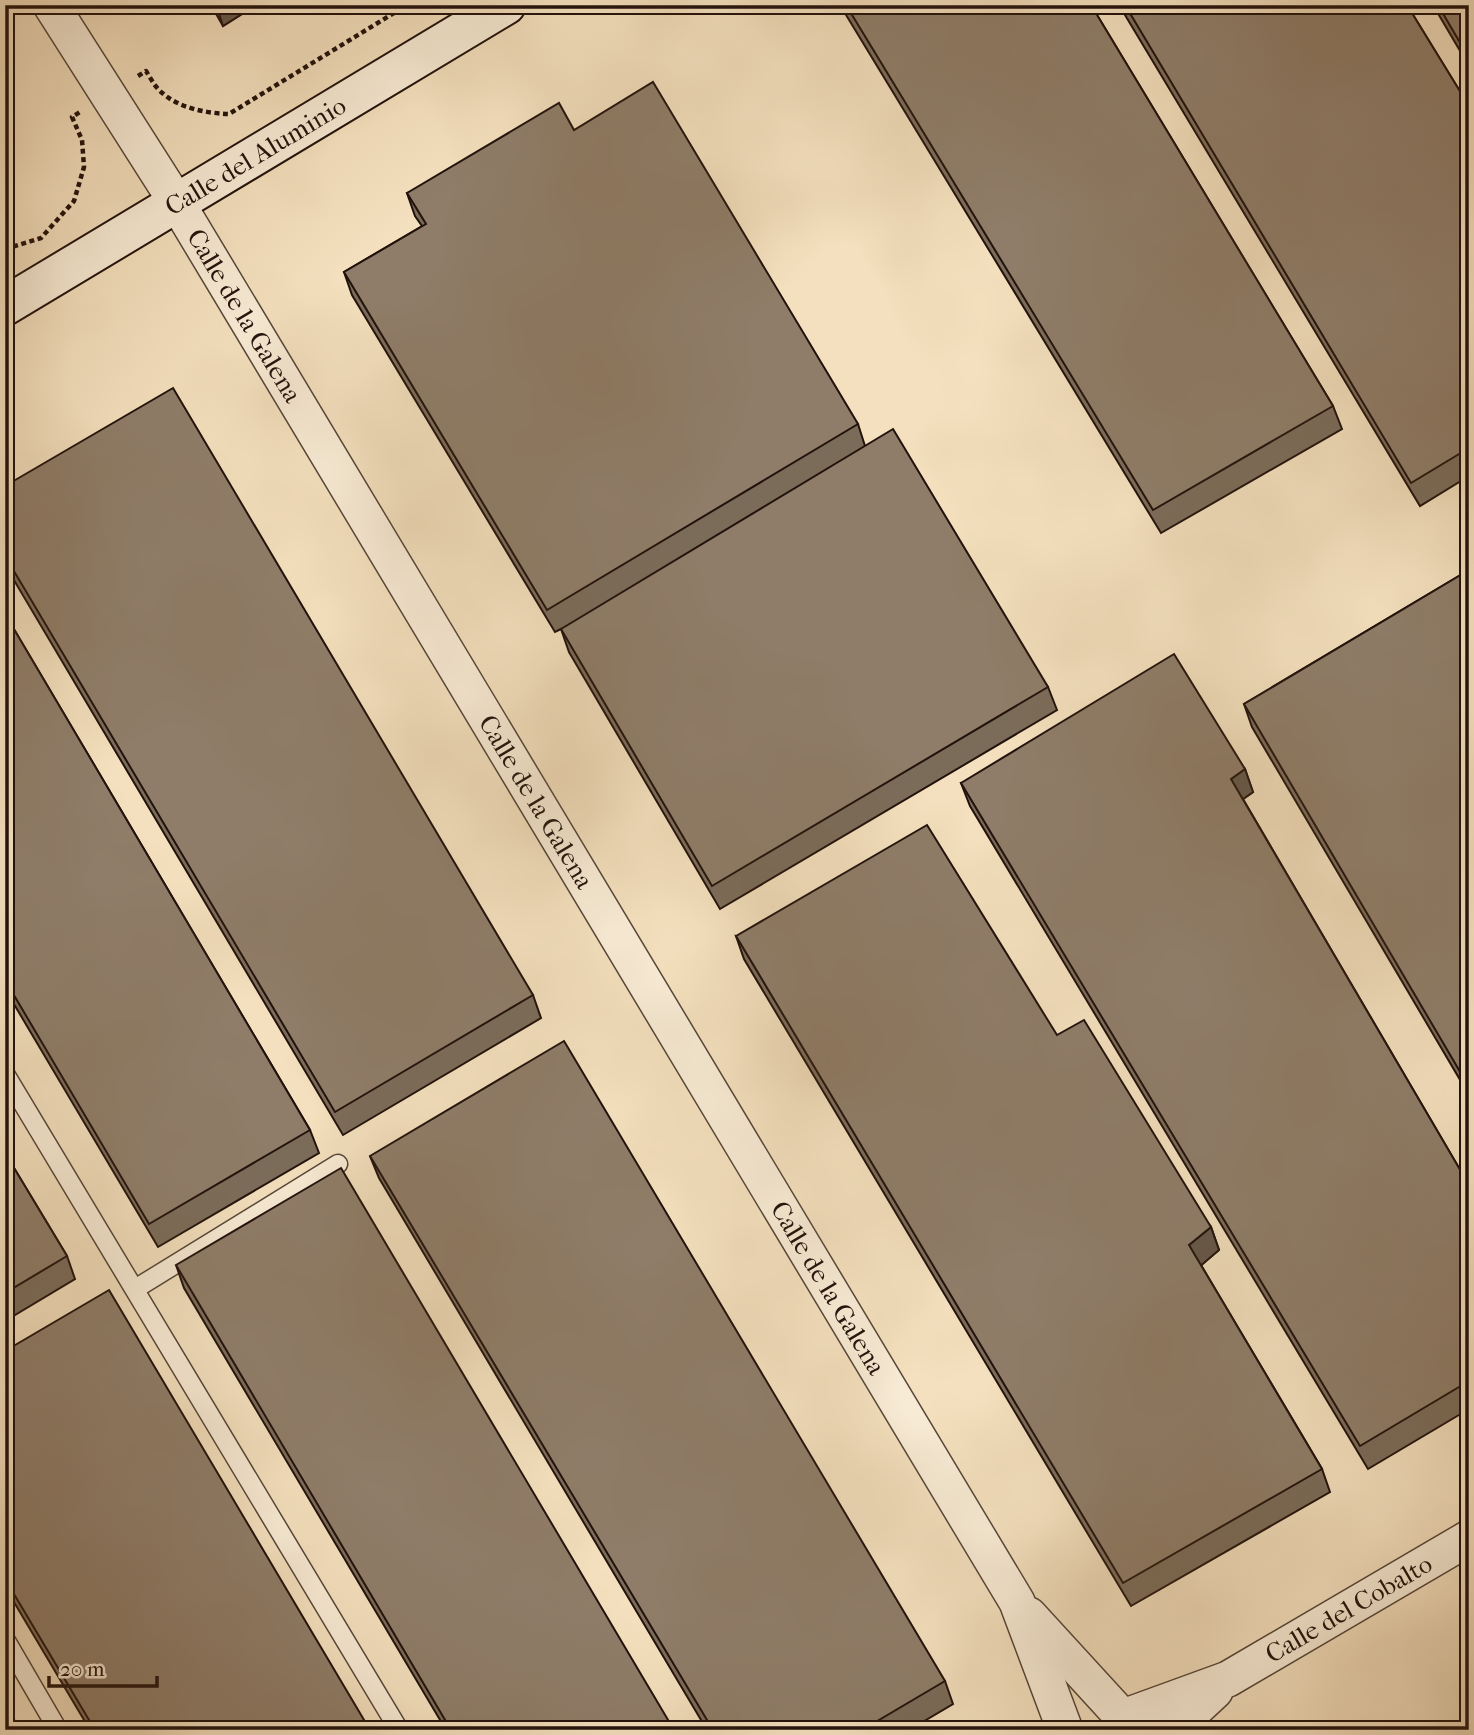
<svg xmlns="http://www.w3.org/2000/svg" width="1474" height="1735" font-family="'IM FELL French Canon',serif">
<style>
.lines{fill:none;stroke-linecap:round;stroke-linejoin:round}
.lane-casing{stroke:#564638;stroke-width:21}
.street-casing{stroke:#564638;stroke-width:38}
.secondary-casing{stroke:#22120c;stroke-width:42}
.path{stroke:#22120c;stroke-width:4.5;stroke-dasharray:5 3.5;stroke-linecap:butt}
.lane{stroke:#f8ebd5;stroke-width:18}
.street{stroke:#f8ebd5;stroke-width:35}
.secondary{stroke:#f8ebd5;stroke-width:38}
.wall{fill:#7b6c5a;stroke:#22120c;stroke-width:2}
.shaded-wall{fill:#64584a;stroke:#22120c;stroke-width:2}
.building{fill:#8f7d69;stroke:#22120c;stroke-width:2}
.labels{text-anchor:middle;stroke-width:6;stroke-linejoin:round;paint-order:stroke}
.street-label{font-size:26px;fill:#22120c;stroke:#f8ebd5}
</style>
<rect width="100%" height="100%" fill="#f4e0be"/>
<filter id="stains"><feTurbulence type="fractalNoise" baseFrequency=".00286" numOctaves="4"/><feColorMatrix values="0 0 0 0 .2 0 0 0 0 .09 0 0 0 0 .02 0 0 0 .5 -.17"/></filter>
<radialGradient id="worn" r=".72"><stop offset=".6" stop-color="#630" stop-opacity="0"/><stop offset="1" stop-color="#630" stop-opacity=".3"/></radialGradient>
<g class="lines">
<g class="lane-casing">
<path id="lane" d="M5,1074L399,1730
M135,1289L338,1164
M5,1639L58,1730"/>
</g>
<g class="street-casing">
<g id="street">
<path id="s1" d="M51,5L177,203L1017,1602L1065,1730"/>
<path d="M1029,1615L1116,1710"/>
<path id="s2" d="M1129,1715L1228,1679L1469,1538"/>
<path d="M1173,1730L1215,1691"/>
</g>
</g>
<g class="secondary-casing">
<g id="secondary">
<path id="s3" d="M5,306L506,5"/>
</g>
</g>
<path class="path" d="M138,76L146,71C150,77 154,85 159,90C177,108 205,113 229,114L407,5
M5,249L41,238L74,201L84,167L82,140L72,117L80,112"/>
<use href="#lane" class="lane"/>
<use href="#street" class="street"/>
<use href="#secondary" class="secondary"/>
</g>
<path class="wall" d="M211,5H256L223,26Z
M840,5H1091L1333,406L1342,429L1161,533Z
M1119,5H1407L1469,106V476L1420,506Z
M1433,5H1469V66Z
M574,130L858,424L865,446L1048,687L1057,710L720,909L569,652L561,629L555,632L352,295L344,272L422,226L415,216L407,193Z
M5,486L533,995L541,1018L343,1135L5,565Z
M1469,570V1095L1252,727L1244,704Z
M5,614L310,1130L319,1153L158,1247L5,989Z
M1245,769L1253,792L1243,799L1469,1185V1409L1368,1469L970,806L961,783Z
M736,936L1057,1035L1211,1227L1219,1250L1201,1265L1322,1469L1330,1492L1131,1606L744,959Z
M5,1153L67,1256L75,1279L5,1321Z
M370,1156L945,1681L953,1704L909,1730H707L379,1178Z
M176,1265L674,1730H446L184,1288Z
M5,1351L370,1730H90L5,1587Z"/>
<path class="shaded-wall" d="M216,5H256L223,26Z
M1245,769L1253,792L1239,802L1231,779Z
M1211,1227L1219,1250L1198,1268L1189,1245Z"/>
<path class="building" d="M846,5H1091L1333,406L1153,510Z
M1125,5H1407L1469,106V448L1411,483Z
M1438,5H1469V58Z
M653,82L858,424L547,610L344,272L426,224L407,193L559,103L574,130Z
M173,388L533,995L335,1112L5,556V486Z
M893,429L1048,687L712,886L561,629Z
M1469,570V1087L1244,704Z
M5,614L310,1130L149,1224L5,980Z
M1174,654L1245,769L1231,779L1469,1185V1381L1360,1446L961,783Z
M927,825L1057,1035L1084,1020L1211,1227L1189,1245L1322,1469L1123,1583L736,936Z
M564,1041L945,1681L862,1730H713L370,1156Z
M5,1153L67,1256L5,1293Z
M341,1168L674,1730H451L176,1265Z
M109,1290L370,1730H95L5,1579V1351Z
M5,1704L20,1730H5Z"/>
<g class="labels">
<g class="street-label">
<text dy="9" stroke="none"><textPath href="#s3" startOffset="292">Calle del Aluminio</textPath></text>
<text dy="9" stroke="none"><textPath href="#s1" startOffset="366">Calle de la Galena</textPath></text>
<text dy="9" stroke="none"><textPath href="#s1" startOffset="933">Calle de la Galena</textPath></text>
<text dy="9" stroke="none"><textPath href="#s1" startOffset="1500">Calle de la Galena</textPath></text>
<text dy="9" stroke="none"><textPath href="#s2" startOffset="245">Calle del Cobalto</textPath></text>
</g>
</g>
<rect width="1474" height="1735" fill="none" stroke="#f4e0be" stroke-width="28"/>
<rect x="7" y="7" width="1460" height="1721" fill="none" stroke="#22120c" stroke-width="3.5"/>
<rect x="14" y="14" width="1446" height="1707" fill="none" stroke="#22120c" stroke-width="2"/>
<path d="M49 1676v10h108v-10" fill="none" stroke="#22120c" stroke-width="3.5"/>
<text x="60" y="1676" font-size="21" fill="#22120c" stroke="#f8ebd5" stroke-width="5" paint-order="stroke">20 m</text>
<rect width="100%" height="100%" filter="url(#stains)"/>
<rect width="100%" height="100%" fill="url(#worn)"/>
</svg>
